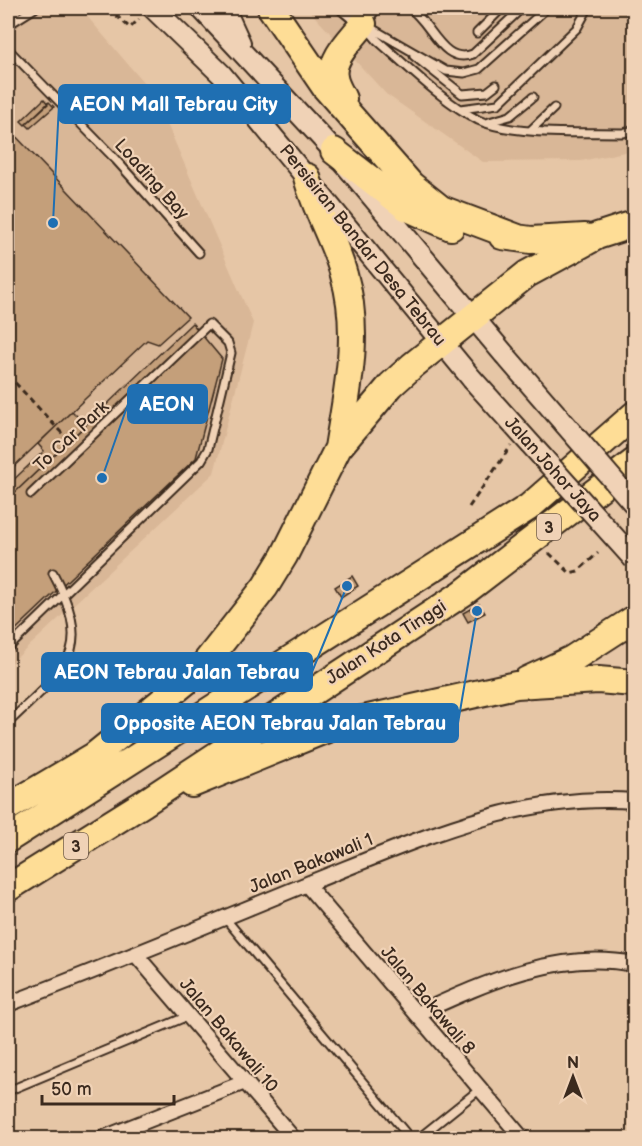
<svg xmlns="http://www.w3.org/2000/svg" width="642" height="1146" font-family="'Balsamiq Sans',sans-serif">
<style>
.built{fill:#d9b797}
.building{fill:#c49f7a;stroke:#3b2a1e;stroke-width:1.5}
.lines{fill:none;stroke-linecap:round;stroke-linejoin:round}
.lane-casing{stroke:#3b2a1e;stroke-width:11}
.street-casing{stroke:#3b2a1e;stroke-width:18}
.secondary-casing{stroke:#3b2a1e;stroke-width:24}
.highway-casing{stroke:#3b2a1e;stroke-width:30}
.path{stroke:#3b2a1e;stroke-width:3;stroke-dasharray:6 4.5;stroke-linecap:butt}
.lane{stroke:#f0d2b6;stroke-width:7}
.street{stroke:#f0d2b6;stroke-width:14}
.secondary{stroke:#f0d2b6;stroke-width:20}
.highway{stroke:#fedd96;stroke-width:26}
.secondary-bridge-casing{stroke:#3b2a1e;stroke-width:24;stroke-linecap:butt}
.secondary-bridge{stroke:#f0d2b6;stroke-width:20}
.labels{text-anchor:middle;stroke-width:4.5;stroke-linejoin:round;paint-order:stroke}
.shield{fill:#f0d2b6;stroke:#715c4c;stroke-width:1.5}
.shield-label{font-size:16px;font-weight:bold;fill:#3b2a1e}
.street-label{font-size:18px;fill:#3b2a1e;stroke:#f0d2b6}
.leader{fill:none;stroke:#1f6fb2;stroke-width:2}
.callout-dot{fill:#1f6fb2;stroke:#f0d2b6;stroke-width:2}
.callout{fill:#1f6fb2;stroke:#1f6fb2;stroke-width:2}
.callout-label{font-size:20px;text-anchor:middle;font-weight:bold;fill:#fff}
</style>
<rect width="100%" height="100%" fill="#e6c6a6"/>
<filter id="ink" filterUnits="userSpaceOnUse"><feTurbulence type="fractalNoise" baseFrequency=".0167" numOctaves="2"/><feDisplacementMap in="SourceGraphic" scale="12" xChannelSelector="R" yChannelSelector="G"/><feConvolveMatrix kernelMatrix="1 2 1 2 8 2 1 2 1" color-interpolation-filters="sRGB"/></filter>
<g filter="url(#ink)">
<path class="built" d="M8,8H80L155,96L253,323L214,473L8,666Z
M307,8H634V150L581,161L483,162L386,94Z"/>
<path class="building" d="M44,99L48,104L25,125L21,121Z
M49,102L54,107L30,128L26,124Z
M8,128L188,317L158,344L147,340L8,472Z
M192,323L222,359L196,458L8,637V499Z
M72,411L86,425L8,499V485L44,451L38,444Z
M352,576L358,586L341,597L335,587Z
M479,604L485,613L468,622L463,613Z"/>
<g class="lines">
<g class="lane-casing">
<path id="lane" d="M409,8C431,21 442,66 473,54L522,8
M8,19L19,8
M366,21L378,8
M8,25L35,8
M366,25L446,71L464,73L479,69L547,8
M367,28L377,40C407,66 443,102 478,120C512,136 584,132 623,133L634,130
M477,33L502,8
M8,49L116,160L199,253
M414,56L462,94L487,92L496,85
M460,109L498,104L577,28L588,8
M489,122L510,116L533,97
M531,130L554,108
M8,648L201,461L208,449L231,353L228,343L209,324L31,494
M8,723C65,667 96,655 53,573
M224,917L410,1138
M8,1091L188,1016
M419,1138L480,1089"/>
</g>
<g class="street-casing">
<path id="street" d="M344,8L363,24
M307,885L522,1138
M137,956L293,1138
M11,1003C111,965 209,924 307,884C413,842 517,792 634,801
M417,1014C485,983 558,949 634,964
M103,1138L245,1082"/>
</g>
<g class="secondary-casing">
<path id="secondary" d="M153,8L222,75L472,379
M201,8L334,151L504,354
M224,8L240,43"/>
</g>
<g class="highway-casing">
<path id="highway" d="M271,8L325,87L411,185L441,209L518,238
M343,99C340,92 335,85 334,77C330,58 353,38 363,24
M334,151L406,207L451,227
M307,177C316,212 335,241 344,275C361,333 347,391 338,448
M502,236L531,240L585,237
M527,680L572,659L634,619
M192,784L337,725L516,685L598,680L634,683
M8,807L94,756L199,671L265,587L284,556L338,448L391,385L412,366L527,274L597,236L634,224
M8,839L529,507L634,415
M8,888L144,803L463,593L634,462"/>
</g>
<path class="path" d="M108,8L130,28L139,19
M8,375L70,442
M469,507L511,446
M549,553L570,573L578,571L598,553"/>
<use href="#lane" class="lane"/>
<use href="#street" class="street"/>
<use href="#secondary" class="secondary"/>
<use href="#highway" class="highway"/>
<g class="secondary-bridge-casing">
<path id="secondary-bridge" d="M504,354L634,504
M472,379L634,559"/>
</g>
<use href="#secondary-bridge" class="secondary-bridge"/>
</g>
</g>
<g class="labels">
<g class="shield">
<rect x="537" y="514" width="24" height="26" rx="4.5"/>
<rect x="64" y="833" width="24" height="26" rx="4.5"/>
</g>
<g class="shield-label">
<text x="549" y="533">3</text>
<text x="76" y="852">3</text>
</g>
<g class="street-label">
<text transform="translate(152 179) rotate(48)" y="6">Loading Bay</text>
<text transform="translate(363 245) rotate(51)" y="6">Persisiran Bandar Desa Tebrau</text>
<text transform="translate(71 436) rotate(-43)" y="6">To Car Park</text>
<text transform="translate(553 469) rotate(48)" y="6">Jalan Johor Jaya</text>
<text transform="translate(386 642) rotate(-33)" y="6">Jalan Kota Tinggi</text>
<text transform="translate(311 863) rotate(-22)" y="6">Jalan Bakawali 1</text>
<text transform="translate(428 1000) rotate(50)" y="6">Jalan Bakawali 8</text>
<text transform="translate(229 1035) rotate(50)" y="6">Jalan Bakawali 10</text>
</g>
</g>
<path class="leader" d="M53 223L59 104M102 478L128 404M347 586L312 672M477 611L458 723"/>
<g class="callout-dot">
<circle cx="53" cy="223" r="6"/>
<circle cx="102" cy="478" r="6"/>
<circle cx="347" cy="586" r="6"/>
<circle cx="477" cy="611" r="6"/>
</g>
<g class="callout">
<rect x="59" y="85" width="231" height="38" rx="6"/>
<rect x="128" y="385" width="79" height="38" rx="6"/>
<rect x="42" y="653" width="270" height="38" rx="6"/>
<rect x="102" y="704" width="356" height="38" rx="6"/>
</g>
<g class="callout-label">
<text x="174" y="111">AEON Mall Tebrau City</text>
<text x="167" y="411">AEON</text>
<text x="177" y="679">AEON Tebrau Jalan Tebrau</text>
<text x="280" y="730">Opposite AEON Tebrau Jalan Tebrau</text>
</g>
<rect width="642" height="1146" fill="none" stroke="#f0d2b6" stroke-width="30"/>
<rect x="15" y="15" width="612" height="1116" fill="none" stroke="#3b2a1e" stroke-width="2" filter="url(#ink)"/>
<g transform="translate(573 1077)" stroke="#f0d2b6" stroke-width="4.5" paint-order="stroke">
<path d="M0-4.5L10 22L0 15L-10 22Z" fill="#3b2a1e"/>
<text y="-9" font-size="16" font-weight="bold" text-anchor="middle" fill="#3b2a1e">N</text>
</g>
<path d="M42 1095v9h132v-9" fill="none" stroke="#3b2a1e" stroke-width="3"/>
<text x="51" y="1095" font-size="18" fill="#3b2a1e" stroke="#f0d2b6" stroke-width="4.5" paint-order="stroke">50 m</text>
</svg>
